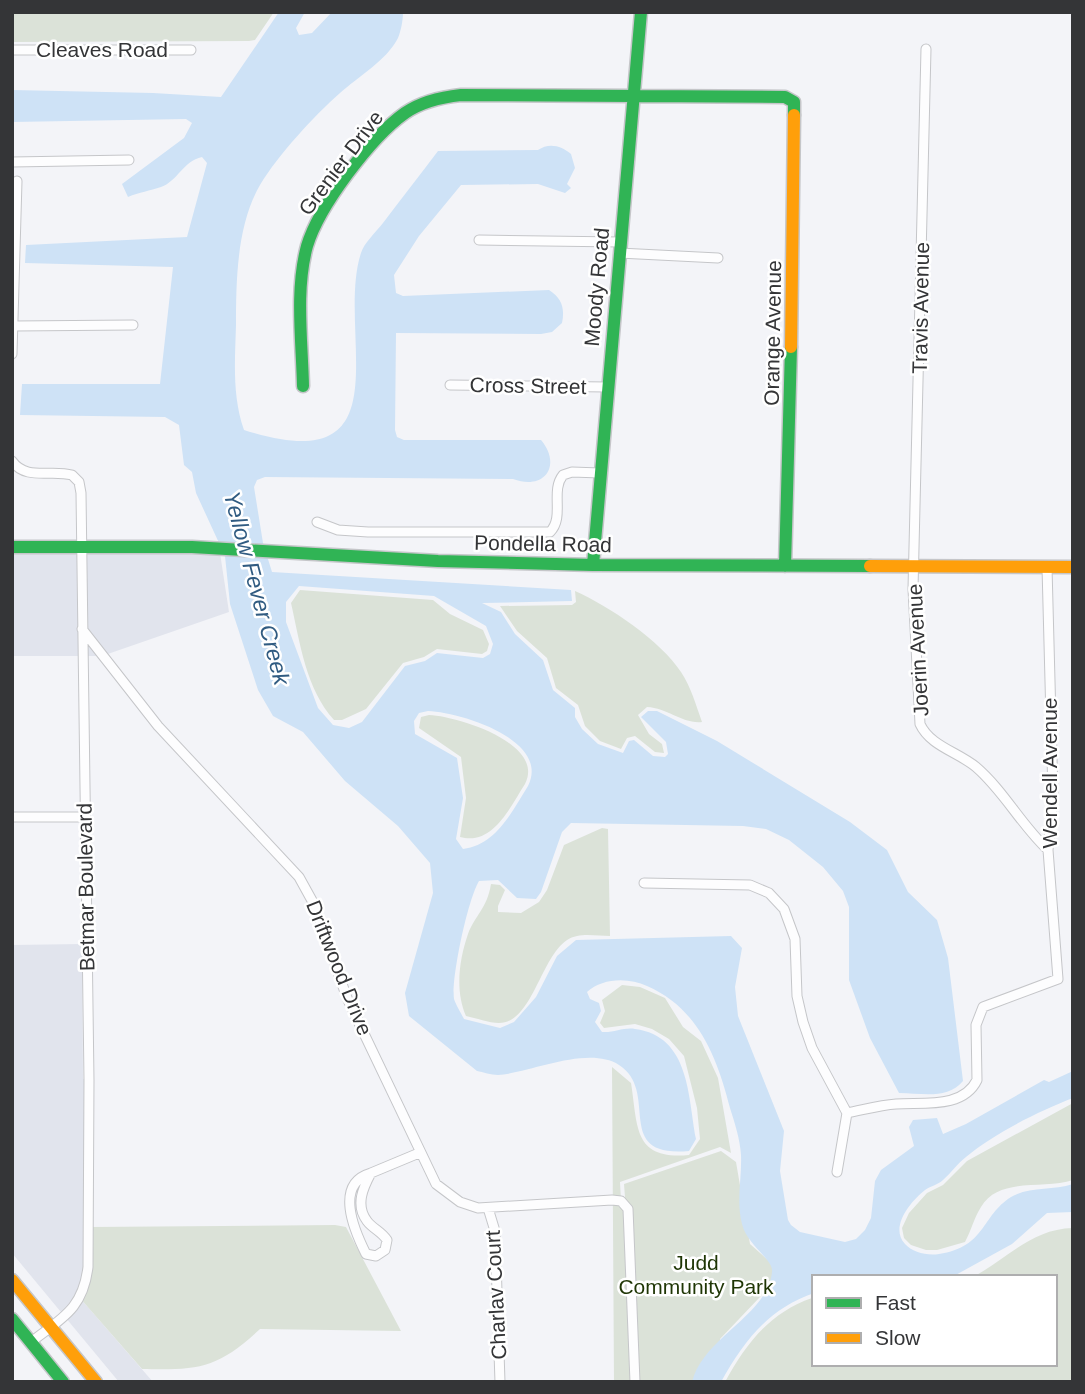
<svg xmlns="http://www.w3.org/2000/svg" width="1085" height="1394" font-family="Helvetica,sans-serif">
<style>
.built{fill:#e1e4ed}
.green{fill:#dbe2d8}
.water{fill:#cee2f6;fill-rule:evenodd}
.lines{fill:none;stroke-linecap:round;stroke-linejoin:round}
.street-casing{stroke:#c5c6c9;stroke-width:11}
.fast-casing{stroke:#c5c6c9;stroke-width:15}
.slow-casing{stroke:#c5c6c9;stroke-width:15}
.street{stroke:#fdfdfe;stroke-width:9}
.fast{stroke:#30b455;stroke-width:12}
.slow{stroke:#ff9f0a;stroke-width:12}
.labels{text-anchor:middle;stroke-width:5;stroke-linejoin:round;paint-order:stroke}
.street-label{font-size:21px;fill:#343537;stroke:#fff}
.park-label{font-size:21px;fill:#1f3605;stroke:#fff}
.water-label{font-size:23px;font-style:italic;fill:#305b81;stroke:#fff}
</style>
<rect width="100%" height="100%" fill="#f3f4f8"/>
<path class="built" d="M12,552L220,553L229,612L102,656H12Z
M82,944L83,1079L88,1078V1276L79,1297L153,1382H119L12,1253V945Z"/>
<path class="green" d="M12,12H274L255,40L249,41L12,42Z
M300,590L433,600L450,614L483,630L489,644L487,651L482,654L437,649L424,657L403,663L366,709L342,720H334C306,689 300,643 291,603Z
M575,591C609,606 661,641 681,672C691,687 696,705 702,722C682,724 668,708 647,707L638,715L649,734L662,744L664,753L655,752L635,736L627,738L621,749L600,741L585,726L578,705L556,688L547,658L517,631L500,606L572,605L576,602Z
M429,715C456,716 546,743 525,784C510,807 493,846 460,837L466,798L461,757L419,728L421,717Z
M602,828L608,829L610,936C600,936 587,934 577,936C542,942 536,1023 499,1023C489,1023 476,1018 466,1016C455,991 459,960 468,934C475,915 487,909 491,884L500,885L505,890L498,906V912L521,913L539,902L547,890L564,845Z
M622,985L640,987L665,998L683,1027L701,1041L718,1078L731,1153L720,1147L620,1182L621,1201L628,1224L635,1382H614L612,1067L631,1083C638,1127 633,1160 689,1155L700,1139L697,1108L684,1056L669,1039L652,1029L635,1024L604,1028L600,1023L605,1011L602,1000Z
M1073,1103V1180C1044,1190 999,1176 981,1207C974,1218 971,1231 965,1242L937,1250H926L911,1245L904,1238L902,1228L909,1213L927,1193L943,1185L967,1161Z
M721,1151L736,1162L750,1244L770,1262L779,1277L720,1339V1382H639L624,1184Z
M335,1225L346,1227L401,1331L260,1329C217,1369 199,1370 142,1369L79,1297L90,1227Z
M1073,1228V1382H725C746,1344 769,1313 812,1298L814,1364H1055V1277H973C1007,1259 1031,1229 1073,1228Z"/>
<path class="water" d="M279,12H305L296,28L299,35L312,33L332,12H403C403,20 401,31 398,38C387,60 358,77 340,93C314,116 278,155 260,185C237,225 236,279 236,325C235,360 232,396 244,430C409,483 335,333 361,253C364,243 376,232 383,223C401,199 420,175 438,151L538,150C549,142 562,146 571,154L575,168L567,184L571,188L565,193L538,184L461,185L419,236L394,275L396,293L403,296L549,290C562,298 565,309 562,323L552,332L541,334L396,333L395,430L397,437L404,440H541C562,465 545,491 513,479L265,477L257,480L254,487L263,543L272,572L571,590L572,601L482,603L501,612L515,634L543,660L553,690L575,708V717L582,729L598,744L623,753L629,741L634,740L653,756L665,757L668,754L666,742L641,717L648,711H657L717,741L850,822L887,850L908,892L937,920L948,958L963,1081C947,1100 922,1093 899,1093L870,1038L849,980V907L843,891L823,867L789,840L766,829L743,826L571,823L562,832L541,892L536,899L517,898L498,880L479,881C468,899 451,978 454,999C456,1005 461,1013 464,1019L500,1028L514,1022L536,997L557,956L576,940L731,936L742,948L735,987L738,1016L784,1131L780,1171L788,1220L791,1225L800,1232L845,1242L856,1239L865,1230L871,1218L875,1181L881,1170L914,1146L909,1127L913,1120L937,1118L943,1134L966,1124L1044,1080L1049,1082L1073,1071V1098C1039,1111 993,1134 966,1157C957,1164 951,1173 943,1180C938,1185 930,1186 925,1190C911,1201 889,1227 905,1244C912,1252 927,1256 939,1254C986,1247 981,1216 1011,1197C1030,1186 1052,1191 1073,1184V1212L1047,1213L1012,1244L952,1277H814V1293C768,1309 744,1341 721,1382H692C703,1337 768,1315 772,1272C774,1260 747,1245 742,1224C736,1201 742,1178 741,1155C740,1139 735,1124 730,1108C717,1057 698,1008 647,986C628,977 602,978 587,992L590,999L599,1003L601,1011L595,1022L602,1032C614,1033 624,1027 635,1029C690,1036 688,1097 696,1139L689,1151C611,1158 661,1092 619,1065C588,1045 530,1073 498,1075C491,1075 483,1072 477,1071L409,1016L405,993L433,893L430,863L398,826L345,781L303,732L273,716L258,690L230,604L225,556L196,493L192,472L184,465L179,425L165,417L20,415L22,384H160L173,267L25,263L26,245L187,237L207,163L202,157C183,161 178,181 161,187C150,191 139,192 128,197L122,184L184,138L192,123L186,119L12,122V90L153,93L221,97ZM299,586L434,596L486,626L493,644L490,654L483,658L437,653L425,661L405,666L362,722L349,728L333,725L318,708L286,622V602ZM428,711C460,712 551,740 528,786C511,813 496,845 463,849L456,839L463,798L457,758L415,734L414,721L419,713Z"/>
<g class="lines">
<g class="street-casing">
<path id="street" d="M926,49L913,589L920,724C930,746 958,752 976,767C1004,791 1021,825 1048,850
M12,50H191
M12,162L129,160
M479,240L620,242
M619,253L718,258
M14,326L133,325
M12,354L17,181
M450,385L607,387
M12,461C26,481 51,469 72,475L79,482L81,493L89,1080L88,1267C83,1309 62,1318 31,1342
M317,522L338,530L368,532H550C565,517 550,491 563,475L572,472L600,473
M82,629L158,726L299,877L315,906L347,998L436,1184L460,1202L478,1208L612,1200L621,1201L628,1209L635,1382
M12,817H85
M644,883L750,885L769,893L784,909L795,939L797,996L803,1022L812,1048L847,1113L837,1172
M847,1113C863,1110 880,1105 896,1104C923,1102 963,1109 977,1080L976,1025L983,1007L1058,979L1048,850L1053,795L1047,567
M371,1173C363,1188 355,1205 367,1221C373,1229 381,1231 387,1240L385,1250L376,1256L366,1254C354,1230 334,1184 371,1173Z
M371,1173L419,1153
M488,1208L495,1231L500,1382"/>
</g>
<g class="fast-casing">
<path id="fast" d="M303,386C302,341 295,290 307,246C319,206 371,137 405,113C421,102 442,97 461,95L785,97L794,102V115
M12,547H192L438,561L593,565L870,566
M593,565L641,12
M785,566L791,347
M12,1319L63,1382"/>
</g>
<g class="slow-casing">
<path id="slow" d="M791,347L794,115
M870,566L1073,567
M12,1280L96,1382"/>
</g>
<use href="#street" class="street"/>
<use href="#fast" class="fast"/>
<use href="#slow" class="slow"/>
</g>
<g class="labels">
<g class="street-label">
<text x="102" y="57">Cleaves Road</text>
<text transform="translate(341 163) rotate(-53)" y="7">Grenier Drive</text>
<text transform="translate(597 287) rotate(-85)" y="7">Moody Road</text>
<text transform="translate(921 308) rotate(-89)" y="7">Travis Avenue</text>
<text transform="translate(773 333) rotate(-89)" y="7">Orange Avenue</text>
<text transform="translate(528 386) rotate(1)" y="7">Cross Street</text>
<text transform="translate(543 544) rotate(1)" y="7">Pondella Road</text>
<text transform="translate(918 650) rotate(-93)" y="7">Joerin Avenue</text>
<text transform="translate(1050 773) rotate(-90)" y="7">Wendell Avenue</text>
<text transform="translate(86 887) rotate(-91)" y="7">Betmar Boulevard</text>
<text transform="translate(339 968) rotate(68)" y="7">Driftwood Drive</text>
<text transform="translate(496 1295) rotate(-93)" y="7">Charlav Court</text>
</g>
<g class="park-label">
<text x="696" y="1270">Judd<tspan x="696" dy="24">Community Park</tspan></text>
</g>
<g class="water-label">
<text transform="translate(257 588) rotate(75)" y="8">Yellow Fever Creek</text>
</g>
</g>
<rect width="1085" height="1394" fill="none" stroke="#343537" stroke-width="28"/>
<rect x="812" y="1275" width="245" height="91" fill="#ffffff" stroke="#aeaeaf" stroke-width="2"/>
<rect x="826" y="1298" width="35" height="10" fill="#30b455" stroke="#aeaeaf" stroke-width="2"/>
<text x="875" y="1310" font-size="21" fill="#343537">Fast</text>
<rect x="826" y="1333" width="35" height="10" fill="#ff9f0a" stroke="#aeaeaf" stroke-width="2"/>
<text x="875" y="1345" font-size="21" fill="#343537">Slow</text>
</svg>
